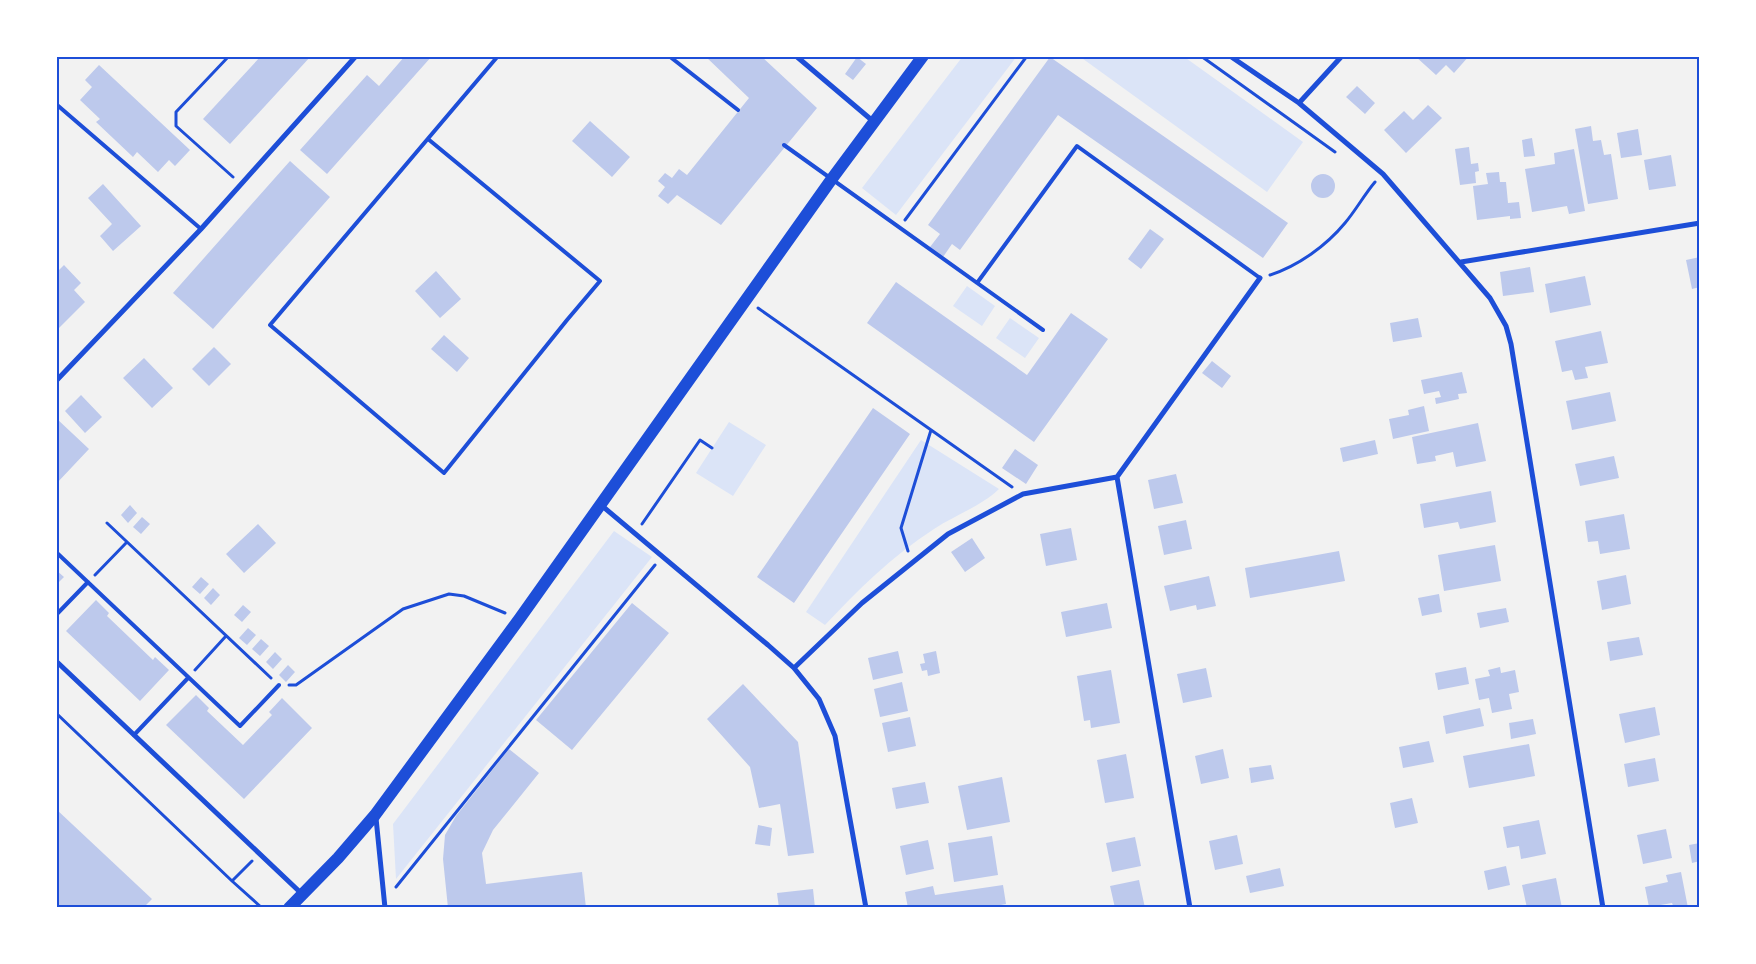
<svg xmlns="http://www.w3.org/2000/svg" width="1756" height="964" font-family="'DM Sans',sans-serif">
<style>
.green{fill:#dbe4f7}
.building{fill:#bdc9ec}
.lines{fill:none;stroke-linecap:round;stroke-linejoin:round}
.path{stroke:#1d4ed8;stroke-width:3}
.service{stroke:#1d4ed8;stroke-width:4}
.minor{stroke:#1d4ed8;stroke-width:5}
.primary{stroke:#1d4ed8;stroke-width:12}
.neatline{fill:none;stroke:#1d4ed8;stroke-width:2}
</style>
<rect width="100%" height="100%" fill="#f2f2f2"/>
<path class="green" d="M963,56H1017L896,215L862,188Z
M1079,56H1183L1303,142L1267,192Z
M967,286L995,306L982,326L953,306Z
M1010,318L1039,338L1025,358L996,338Z
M729,422L766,445L733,496L696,473Z
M921,440L999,489C980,507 955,515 934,529C892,556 858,590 825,625L806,612Z
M614,531L652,557L396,879L393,824Z"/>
<path class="building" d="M261,56H311L230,144L203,119Z
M405,56H432L327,174L300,150L367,75L379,86Z
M705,56H761L817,108L721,225L677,195L668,204L658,196L665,187L658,181L665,173L672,178L679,169L687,175L749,98Z
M1415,56H1469L1454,73L1446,65L1436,75Z
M857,57L866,64L853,80L845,74Z
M1050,57L1288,223L1263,258L1058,115L960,250L952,244L943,257L930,247L940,234L928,225Z
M99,65L190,150L175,166L169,160L158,172L137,152L133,157L96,122L100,119L80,100L92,87L85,80Z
M1357,86L1375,103L1365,114L1346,97Z
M1428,105L1442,118L1406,153L1384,130L1404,111L1413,120Z
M590,121L630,157L612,177L572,141Z
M1591,126L1593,141L1601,140L1604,155L1611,154L1618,199L1588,204L1575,129Z
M1638,129L1642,155L1621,158L1617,133Z
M1532,138L1535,156L1524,157L1522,140Z
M1469,147L1471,164L1478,163L1479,171L1475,172L1476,183L1460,185L1455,149Z
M1574,149L1585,211L1569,214L1567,206L1532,212L1525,169L1555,164L1554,153Z
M1671,155L1676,186L1649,190L1644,160Z
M290,161L330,197L213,329L173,293Z
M1499,172L1500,182H1506L1508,203L1519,202L1521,218L1510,219V216L1477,220L1473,186L1488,184L1486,173Z
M1311 186a12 12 0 1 1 24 0a12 12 0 1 1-24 0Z
M103,184L141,226L113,251L100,236L112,224L88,198Z
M1150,229L1164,239L1141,269L1128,259Z
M1700,257V287L1692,289L1686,260Z
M64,265L81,283L74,290L85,302L56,331V273Z
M1530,267L1534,292L1503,296L1500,272Z
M436,271L461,299L440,318L415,291Z
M1585,276L1591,305L1550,313L1545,284Z
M896,282L1027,375L1071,313L1108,339L1034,442L867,323Z
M1418,318L1422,337L1393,342L1390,323Z
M1601,331L1608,363L1585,367L1588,378L1575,380L1572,370L1562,372L1555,341Z
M444,335L469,358L457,372L431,349Z
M214,347L231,364L209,386L192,369Z
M144,358L173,388L152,408L123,378Z
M1212,361L1231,376L1222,388L1202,373Z
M1462,372L1467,393L1458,394L1459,399L1436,404L1435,398L1441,397L1439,391L1424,394L1421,380Z
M1610,392L1616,421L1572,430L1566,401Z
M81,395L102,417L85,433L65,411Z
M1424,406L1429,431L1393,439L1389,419L1409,415L1408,410Z
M873,408L910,434L794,603L757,577Z
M56,418L89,449L56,484Z
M1478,423L1486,461L1456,467L1453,452L1435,456L1436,461L1417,464L1412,437Z
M1375,440L1378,454L1343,462L1340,448Z
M1015,449L1038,465L1026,484L1002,468Z
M1614,456L1619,478L1580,486L1575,464Z
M1176,474L1183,503L1154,509L1148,480Z
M1491,491L1496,522L1460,529L1458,522L1424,528L1420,504Z
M130,505L137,513L128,523L121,515Z
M1624,514L1630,549L1600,554L1598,541L1588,542L1585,521Z
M142,517L150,524L141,534L133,527Z
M1186,520L1192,549L1164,555L1158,526Z
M258,524L276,543L244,573L226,554Z
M1071,528L1077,560L1046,566L1040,534Z
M972,538L985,558L965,572L951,552Z
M1495,545L1501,581L1444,591L1438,555Z
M1339,551L1345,581L1250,598L1245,568Z
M56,570L64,577L56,585Z
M1626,575L1631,604L1602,610L1597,581Z
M1209,576L1216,606L1197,610L1196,605L1170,611L1164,586Z
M201,577L209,584L200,594L192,587Z
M213,588L220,595L211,605L204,598Z
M1439,594L1442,612L1422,616L1418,598Z
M96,600L109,613L107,616L153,660L155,657L169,670L140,701L66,631Z
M632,603L669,633L572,750L536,720Z
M1107,603L1112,628L1066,637L1061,612Z
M243,605L251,612L242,622L234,615Z
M1506,608L1509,622L1480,628L1477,613Z
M248,628L256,635L247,645L239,638Z
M1639,637L1643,655L1610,661L1607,642Z
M261,639L269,646L260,656L252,649Z
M898,651L903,673L873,680L868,658Z
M936,651L940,673L928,676L927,670L922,671L920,664L925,663L923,654Z
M275,652L282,659L273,669L266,662Z
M288,665L295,672L286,682L279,675Z
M1466,667L1469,684L1438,690L1435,673Z
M1500,667L1501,673L1515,670L1519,692L1509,694L1512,709L1492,713L1489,698L1479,700L1475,679L1490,676L1488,670Z
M1206,668L1212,697L1183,703L1177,674Z
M1111,670L1120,723L1091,728L1090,720L1084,721L1077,676Z
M902,682L908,711L880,717L874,689Z
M743,684L798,742L814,853L788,856L780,804L759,808L750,767L707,719Z
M196,695L209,708L207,711L243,745L272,715L269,712L282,698L312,728L244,799L166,725Z
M1655,707L1660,735L1625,743L1619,714Z
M1480,708L1484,726L1446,734L1443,716Z
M910,717L916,746L888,752L882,723Z
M1533,719L1536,734L1511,739L1509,723Z
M1429,741L1434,762L1403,768L1399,747Z
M1529,744L1535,776L1469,788L1463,756Z
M509,749L539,773L493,830L482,853L486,884L582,872L586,908H448L443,859L445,835L456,816Z
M1223,749L1229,778L1201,784L1195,756Z
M1126,754L1134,798L1105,803L1097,760Z
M1655,758L1659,781L1628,787L1624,764Z
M1271,765L1274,779L1251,783L1249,768Z
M1002,777L1010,822L967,830L958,786Z
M925,782L929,803L896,809L892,788Z
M1412,798L1418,823L1395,828L1390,803Z
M56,809L152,899L143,908H56V867L59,868L56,865Z
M1539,820L1546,854L1521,859L1519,846L1507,848L1503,827Z
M758,825L772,828L770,846L755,844Z
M1666,829L1672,858L1643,864L1637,835Z
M1237,835L1243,864L1215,870L1209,841Z
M992,836L998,875L954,882L948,843Z
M1135,837L1141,866L1112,872L1106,843Z
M928,840L934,869L906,875L900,846Z
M1700,843V861L1692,863L1689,845Z
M1506,866L1510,885L1488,890L1484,871Z
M1280,868L1284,886L1250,893L1246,876Z
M1681,872L1688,908H1674L1672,903L1649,907L1645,887L1668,882L1666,875Z
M1556,878L1562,908H1527L1522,885Z
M1139,880L1145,908H1115L1110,886Z
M1003,885L1006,904L985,908H908L905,892L933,886L935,895Z
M813,889L815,908H779L777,893Z"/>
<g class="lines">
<path class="path" d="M229,56L176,112V126L233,177
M1201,56L1335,152
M905,220L1027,56
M1270,275C1298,266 1326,246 1345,223C1356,210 1364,195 1375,182
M758,308L1012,487
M107,523L271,678
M642,524L700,440L712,448
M908,551L901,528L931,430
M95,575L127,542
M195,670L226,636
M289,685H296L403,609L449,594L464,596L505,613
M56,713L232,881L252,861
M232,881L262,908
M396,887L655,565"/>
<path class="service" d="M669,56L738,110
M56,104L201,229
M428,139L600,281L567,320L444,473L270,325L498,56
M784,145L1043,330
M977,283L1077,146L1260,278
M56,552L240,726L279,685
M56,615L88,582
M134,735L188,678"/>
<path class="minor" d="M796,56L874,122
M1230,56L1299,103L1383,174L1490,298L1506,326L1511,344L1603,908
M1299,103L1342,56
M1461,262L1700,223
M56,381L201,229L356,56
M1117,477L1190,908
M601,505L768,645L794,668L819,699L835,736L866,908
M56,661L302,894
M794,668L862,603L948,534L1023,494L1117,477L1260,278
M376,818L385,908"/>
<path class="primary" d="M289,908L338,858L375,815L520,618L831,180L923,56"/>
</g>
<rect width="1756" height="964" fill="none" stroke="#ffffff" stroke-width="115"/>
<rect x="58" y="58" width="1640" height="848" class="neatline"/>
</svg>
